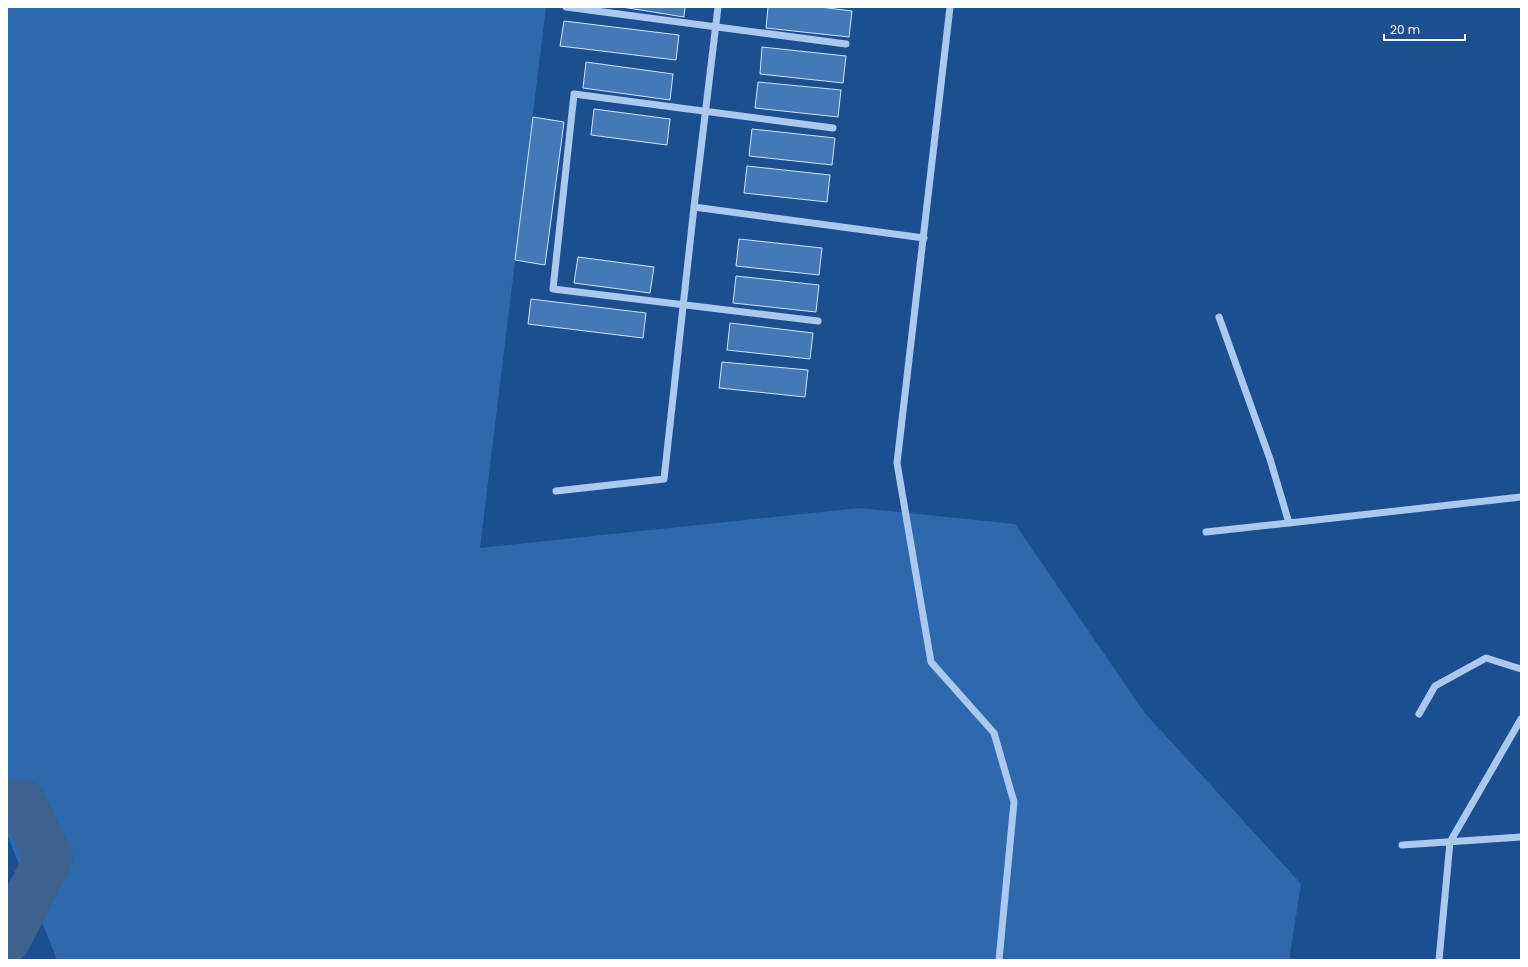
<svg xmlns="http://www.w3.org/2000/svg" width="1528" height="967" font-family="Poppins,sans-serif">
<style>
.green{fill:#2e69ad}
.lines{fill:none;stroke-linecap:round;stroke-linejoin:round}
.river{stroke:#3c6290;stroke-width:48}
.building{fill:#4478b7;stroke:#cfe3fa}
.minor{stroke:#a9c9ee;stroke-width:7}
</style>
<rect width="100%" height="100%" fill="#1b4f8f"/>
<path class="green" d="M7,7H546L480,548L859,508L1015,524L1144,712L1301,884L1289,960H57L7,834Z"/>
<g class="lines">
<path class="river" d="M7,804L22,803L49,858L7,939"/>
</g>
<path class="building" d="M622,7H685L684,17Z
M768,7H820L852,11L849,37L766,28Z
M564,21L679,35L676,60L560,46Z
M762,47L846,56L843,83L760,74Z
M586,62L673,74L670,100L583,88Z
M758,82L841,90L838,117L755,108Z
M594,109L670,119L667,145L591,135Z
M533,117L564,122L545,265L515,260Z
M752,129L835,138L832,165L749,156Z
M747,166L830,175L827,202L744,193Z
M739,239L822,248L819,275L736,266Z
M578,257L654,267L650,293L574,283Z
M736,276L819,285L816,312L733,303Z
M531,299L646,313L643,338L528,324Z
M730,323L813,333L810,359L727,350Z
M722,362L808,370L805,397L719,388Z"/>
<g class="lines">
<path class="minor" d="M566,7L846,44
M950,7L897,463L931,662L994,733L1014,802L999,960
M694,207L924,238
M1219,317L1270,459L1289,523L1521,497
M818,321L553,289L574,94L833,128
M556,491L664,479L694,207L718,7
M1206,532L1289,523
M1419,714L1435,686L1486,658L1521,669
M1402,845L1521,837
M1439,960L1450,842L1521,719"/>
</g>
<rect width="1528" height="967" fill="none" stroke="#ffffff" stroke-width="16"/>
<path d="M1384 34v6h81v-6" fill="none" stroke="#ffffff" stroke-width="2"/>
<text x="1390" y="34" font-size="12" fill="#ffffff" stroke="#1b4f8f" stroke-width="3" paint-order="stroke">20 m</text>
</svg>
